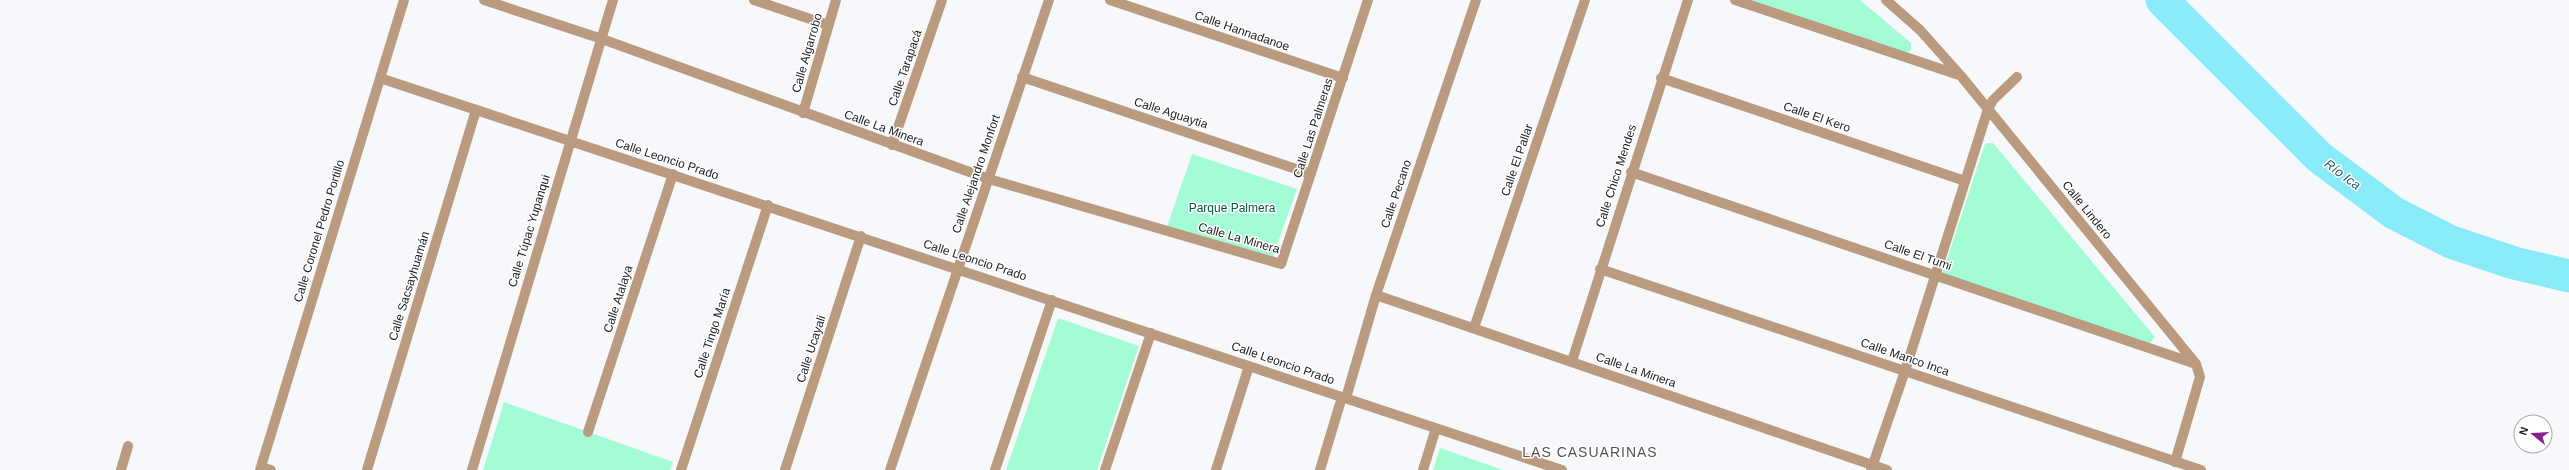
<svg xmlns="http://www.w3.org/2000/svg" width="2569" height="470" font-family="Helvetica,sans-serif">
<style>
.green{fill:#a4fcd4}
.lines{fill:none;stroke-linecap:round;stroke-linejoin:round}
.river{stroke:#89eaf9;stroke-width:33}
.street{stroke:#ba9b80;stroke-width:10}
.labels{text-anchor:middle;stroke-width:3;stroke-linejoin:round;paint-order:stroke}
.street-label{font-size:12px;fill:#1d1d1f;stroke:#fff}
.park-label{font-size:12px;fill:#005a3e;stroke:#fff}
.water-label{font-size:13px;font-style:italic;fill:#275f66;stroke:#fff}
.quarter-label{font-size:14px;letter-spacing:1px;fill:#525356;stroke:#fff}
</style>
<rect width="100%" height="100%" fill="#f7f8fc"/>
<path class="green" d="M1742,0H1860L1911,43V50L1905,55Z
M1989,143H1993L2155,337L2150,343L1941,277L1985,144Z
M1192,154L1297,189L1271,262L1167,227Z
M1058,318L1139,346L1097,470H1006Z
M504,402L673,462L670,470H483Z
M1440,448L1503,470H1504H1433Z"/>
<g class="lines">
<path class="river" d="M2162,0L2319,157L2394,213L2451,242L2514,263L2569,276"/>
<path class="street" d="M484,0L602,39L989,179L1281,264L1368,0
M754,0L828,25
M1110,0L1343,78
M1735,0L1959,75
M1886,0L1920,30L1961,76L2196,364L2200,377L2175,462
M1022,77L1311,174
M380,78L1562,470
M1661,78L1965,181
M803,113L836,0
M892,145L942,0
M1631,172L2196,364
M1600,269L2201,470
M1376,295L1887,470
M1474,328L1585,0
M1572,361L1688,0
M1346,398L1376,295L1476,0
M588,432L673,174
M261,467L271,470
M121,470L128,446
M260,470L404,0
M367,470L476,110
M472,470L613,0
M681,470L768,205
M785,470L861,236
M890,470L1049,0
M995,470L1052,300
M1105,470L1151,333
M1216,470L1249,366
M1320,470L1342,397
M1423,470L1436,428
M1871,470L1905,371L1988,109L1993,100L2017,77"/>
</g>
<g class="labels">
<g class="street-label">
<text transform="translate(1242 31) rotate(19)" y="4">Calle Hannadanoe</text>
<text transform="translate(807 53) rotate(-74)" y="4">Calle Algarrobo</text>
<text transform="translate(905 68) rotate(-71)" y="4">Calle Tarapacá</text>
<text transform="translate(1171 113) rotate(18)" y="4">Calle Aguaytia</text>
<text transform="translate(1817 117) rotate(19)" y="4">Calle El Kero</text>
<text transform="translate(884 128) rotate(20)" y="4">Calle La Minera</text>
<text transform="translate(1313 128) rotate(-72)" y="4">Calle Las Palmeras</text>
<text transform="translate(667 159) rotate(18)" y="4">Calle Leoncio Prado</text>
<text transform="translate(1517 160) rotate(-71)" y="4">Calle El Pallar</text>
<text transform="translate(976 174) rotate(-71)" y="4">Calle Alejandro Monfort</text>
<text transform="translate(1616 176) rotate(-72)" y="4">Calle Chico Mendes</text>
<text transform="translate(1396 194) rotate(-71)" y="4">Calle Pecano</text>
<text transform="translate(2087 210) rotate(51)" y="4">Calle Lindero</text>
<text transform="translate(319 231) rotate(-73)" y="4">Calle Coronel Pedro Portillo</text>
<text transform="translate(529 231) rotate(-73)" y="4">Calle Túpac Yupanqui</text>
<text transform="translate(1239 238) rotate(16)" y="4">Calle La Minera</text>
<text transform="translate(1918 255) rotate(19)" y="4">Calle El Tumi</text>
<text transform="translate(975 260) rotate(18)" y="4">Calle Leoncio Prado</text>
<text transform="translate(409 286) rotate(-73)" y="4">Calle Sacsayhuamán</text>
<text transform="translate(618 299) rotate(-72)" y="4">Calle Atalaya</text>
<text transform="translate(712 333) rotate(-72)" y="4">Calle Tingo María</text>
<text transform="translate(811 349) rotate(-72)" y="4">Calle Ucayali</text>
<text transform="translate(1905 357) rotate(19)" y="4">Calle Manco Inca</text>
<text transform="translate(1283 363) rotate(19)" y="4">Calle Leoncio Prado</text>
<text transform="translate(1636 370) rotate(19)" y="4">Calle La Minera</text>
</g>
<g class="park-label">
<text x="1232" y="212">Parque Palmera</text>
</g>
<g class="water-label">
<text transform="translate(2343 174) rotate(37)" y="5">Río Ica</text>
</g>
<g class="quarter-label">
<text x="1590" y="457">LAS CASUARINAS</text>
</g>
</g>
<g transform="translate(2533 434) rotate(288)"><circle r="19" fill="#ffffff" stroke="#a5a5a5"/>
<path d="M0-3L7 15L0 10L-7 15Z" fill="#85228b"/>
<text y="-6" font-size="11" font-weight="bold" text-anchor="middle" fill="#1d1d1f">N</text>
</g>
</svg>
